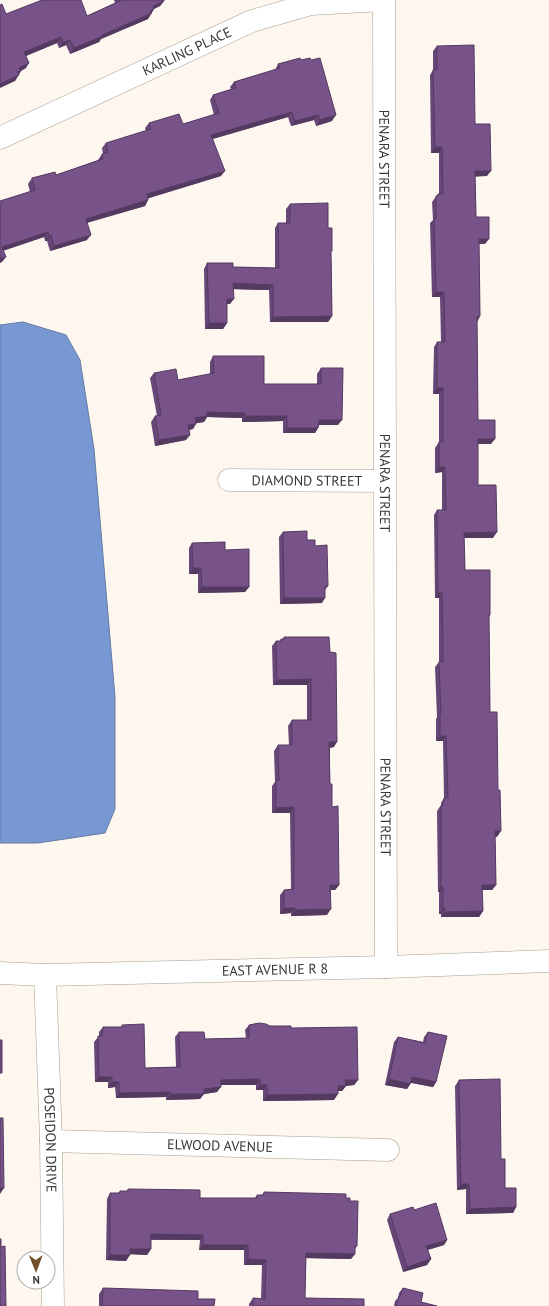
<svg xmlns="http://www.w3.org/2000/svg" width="549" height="1306" font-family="'PT Sans',sans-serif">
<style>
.water{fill:#7898d3;stroke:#657ba2}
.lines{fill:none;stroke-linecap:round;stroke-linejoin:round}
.minor-casing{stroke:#a79d91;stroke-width:23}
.minor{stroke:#fff;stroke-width:22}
.wall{fill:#674777}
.shaded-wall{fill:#543a61}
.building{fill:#78538a;stroke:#543a61}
.labels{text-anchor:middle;stroke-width:4;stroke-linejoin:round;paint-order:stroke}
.street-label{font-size:14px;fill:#3a3631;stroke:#fff}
</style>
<rect width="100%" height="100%" fill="#fdf7ef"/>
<path class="water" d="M23,322L66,335L80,360L94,449L115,697V809L105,833L38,843H0V325Z"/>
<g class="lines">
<g class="minor-casing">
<g id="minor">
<path id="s1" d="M384,0L386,967"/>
<path id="s2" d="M0,138L252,21L311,4L383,0"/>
<path id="s3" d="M229,480L384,481"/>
<path id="s4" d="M0,973L45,975L386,967L549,961"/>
<path id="s5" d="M45,975L51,1141L53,1306"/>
<path id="s6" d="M51,1141L388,1150"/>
</g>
</g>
<use href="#minor" class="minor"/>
</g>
<path class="wall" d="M114,0H164V1L160,6L154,9L148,19L101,39L99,42L70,54L66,45L59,48L57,43L26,56V68L21,71L15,81L6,14L87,16L115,3Z
M437,46L475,124L487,176H475L476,217L485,244H479L480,316L477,322L478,420L491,444H478V485L493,538H464L465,570L490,615L489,617L490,712L497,837H495L496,885L492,890H482L483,911L479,917H441V914H439V892H438L437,811L441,805V803L444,798L443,741H436V719L437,717L435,667L439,662V598H435L434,515L437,510H442V472L435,473V448L439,442V394H433L434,347L437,342H441L440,297H432L430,223L433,220L432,202L438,194H439V153H431L430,75L433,70V51Z
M301,60L332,121L316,126L314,120L291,126L288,117L213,139L221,176L148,198V200L145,206L87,223V240L50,251L47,241H45L44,237L4,250L2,262L0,201L30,192L28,184L32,178L56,175L98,160L102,154H103L102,148L106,143L146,131L145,128L149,123L183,124L214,115L210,100L213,95L231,89L230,87L234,82L275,70L278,64Z
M290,204L328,228L331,252L332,316L328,322H270L269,290L233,289L230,304H227V323L223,329H205L204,269L207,263L233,267L275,268V228L278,223H286V209Z
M213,356L264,384H317V374L321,368L338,425H319L318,428L315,433H283V421L242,422V418L207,417L204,422L196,423L193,429L189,430L186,440L155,446L151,422L155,416H157L150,378L154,373L178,380L210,374V362Z
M283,532L307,540L315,546L328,586L325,590L322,603L280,604L279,537Z
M192,543L225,550L249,587L245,592L198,593V574H189V548Z
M284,637L330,652L334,747L330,748V784L339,885L335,890H331L327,915L291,916V913L280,914V895L284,890L291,889L290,813H272V786L275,782L274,751L278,745H289L288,726L292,720H307V685H273L272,646L276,641H280L281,639H283Z
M122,1025L145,1068L176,1067L175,1037L179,1032L205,1039L246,1038L245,1030L249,1025L291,1028L358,1080L354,1085L346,1086L342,1091H338L334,1100L263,1101V1090H256V1085H221L217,1092L204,1094L200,1099L166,1100V1097L116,1098L115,1087L108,1088V1082H95L94,1042L99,1036V1032L103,1027H121Z
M428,1032L436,1082L433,1087L411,1083L407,1089L385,1085L394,1042L398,1037L423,1042L424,1037Z
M459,1080L501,1159L505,1188L516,1207L513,1213L466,1214V1189L457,1190L455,1086Z
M128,1189L200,1198H255L257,1195H262L264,1192L346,1198L350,1201L357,1246L355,1249V1254L351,1259L306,1258L305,1298L364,1306H249V1304L253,1298L261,1299L262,1265H244V1250H199L200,1240H151V1249L147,1255L130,1254L126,1261L106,1260L107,1199L110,1193H118L120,1191H127Z
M414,1210L447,1240L444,1245L428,1250L431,1259L427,1265L403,1272L387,1220L390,1214Z
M103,1288L198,1299L214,1306H99V1294Z
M403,1288L421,1302L437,1306H394L395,1301L398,1298L399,1293Z"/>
<path class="shaded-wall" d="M164,1L160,6L149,11L153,6Z
M154,9L148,19L101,39L99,42L70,54L74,48Z
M61,37L57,43L21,58L24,52Z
M70,40L66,45L59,48L63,42Z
M29,63L26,68L16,73L19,68Z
M21,71L15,81L0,88V84L17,72Z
M292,112L288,117L208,140L211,135Z
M318,115L314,120L291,126L295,121Z
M336,115L332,121L316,126L320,120Z
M435,147H442L439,153H431Z
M225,171L221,176L143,200L147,194Z
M475,171H491L487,176L471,177Z
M148,200L145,206L82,224L86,219Z
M48,232L44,237L0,252L2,247Z
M51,235L47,241H45L49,236Z
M91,235L87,240L50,251L54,246Z
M479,239H489L485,244H475Z
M6,257L2,262L0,263V258Z
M233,283L273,285L269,290L229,289Z
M436,292H444L440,297H432Z
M227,299H234L230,304H223Z
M332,316L328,322H270L273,317Z
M480,316L477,322V317Z
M209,323H227L223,329H205Z
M437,388H443L439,394H433Z
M207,412L245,413L242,418L207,417L204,422L192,424L195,418Z
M245,416H287L283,421L242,422Z
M319,420H342L338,425H315Z
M196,424L193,429L184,431L188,425Z
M287,428H318L315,433H283Z
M190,435L186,440L155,446L159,440Z
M478,439H495L491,444H474Z
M439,467H445L442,472L435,473Z
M497,532L493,538H460L464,533Z
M193,568H201L198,574H189Z
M202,587H249L245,592L198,593Z
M438,593H442L439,598H435Z
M284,598H325L322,603L280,604Z
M311,679L307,685H273L277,680Z
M440,736H446L443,741H436Z
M329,742H337L334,747L326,748Z
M294,807L290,813H272L276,808Z
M495,831H501L497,837H491Z
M330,885H339L335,890H327Z
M482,885H496L492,890H479Z
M441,887H443L439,892H438Z
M284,908H295L291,913L280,914Z
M443,908H445L441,914H439Z
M331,909L327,915L291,916L295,910Z
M483,911L479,917H441L445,912Z
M99,1077H112L108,1082H95Z
M412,1077L436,1082L433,1087L408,1082Z
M260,1079L256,1085H217L221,1080Z
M389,1079L410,1084L407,1089L385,1085Z
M345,1080H358L354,1085L342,1086Z
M112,1082H119L115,1087L108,1088Z
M260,1085H267L263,1090H256Z
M338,1086H346L342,1091H334Z
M221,1087L217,1092L204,1094L200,1099L166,1100L170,1094Z
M170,1092L166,1097L116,1098L119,1093Z
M338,1094L334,1100L263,1101L267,1095Z
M461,1184H469L466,1189L457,1190Z
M0,1188H4L0,1194Z
M516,1207L513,1213L466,1214L470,1209Z
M151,1234L203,1235L200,1240L148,1239Z
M447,1240L444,1245L423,1251L426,1246Z
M203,1245H248L244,1250H199Z
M130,1249H151L147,1255L126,1254Z
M306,1253L355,1254L351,1259L302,1258Z
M110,1255H130L126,1261L106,1260Z
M248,1259L266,1260L262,1265H244Z
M431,1259L427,1265L403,1272L407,1267Z"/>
<path class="building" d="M42,0H81L87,16L120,1V0H164V1L153,6L154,9L150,11L152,13L102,35L103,36L74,48L70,40L63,42L61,37L24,52L29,63L19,68L21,71L17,72L19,75L0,84V5L2,4L6,14Z
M474,45L475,124H490L491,171H475L476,217H489V239H479L480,316L477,317L478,420H495V439H478V485H496L497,532L464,533L465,570H490V615H489L490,712H497L498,790H500L501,831H495L496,885H482L483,911L445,912V908H443V887H441V806H443V802H444V798H448L446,736H440V713H441L439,662H443V637L442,593H438L437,510H446L445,467H439V442H443V388H437V342H445L444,292H436L434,218H436V196H438V194H443L442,147H435L433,70H437V46Z
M300,58L301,60L310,58L311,60L320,58L336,115L320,120L318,115L295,121L292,112L211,135L225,171L147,194L148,200L86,219L91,235L54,246L51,235L49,236L48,232L2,247L6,257L0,258V201L35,190L32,178L55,172L56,175L103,159L102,154L108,152L106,143L151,129L149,123L179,114L183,124L219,113L213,95L236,88L234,82L280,68L278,64Z
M328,203V228H332V251H331L332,316L273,317V285L233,283L234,299H227V323H209L207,263H233V267L279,268L278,223H290V204Z
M213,356H264V384H321V368H343L342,420H319L318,428H287V416H245V413L207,412V416L195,418L196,424L188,425L190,435L159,440L155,416L161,415L154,373L176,369L178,380L214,373Z
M307,531V540H315V546L327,545L328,586H325V598H284L283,532Z
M225,542V550L249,549V587H202L201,568H193L192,543Z
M284,637H329L330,652L336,653L337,742H329L330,784H332V807L338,806L339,885H330L331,909L295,910V908H284V890L294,889V807L276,808V781L279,780L278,745H292V720H311V679L277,680L276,641H281V639H284Z
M259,1023L266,1024L270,1026H291V1028L357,1027L358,1080H345L346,1086H338V1094L267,1095V1085H260V1079L221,1080V1087L204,1089V1094H170V1092L119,1093V1082H112V1077H99L98,1036H102L103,1027H123L122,1025L144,1024L145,1068L180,1067L179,1032H204L205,1039L249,1038V1025Z
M428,1032L447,1036L436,1082L412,1077L410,1084L389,1079L398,1037L425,1043Z
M0,1040H2V1073H0Z
M500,1079L501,1159H505V1188H516V1207L470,1209L469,1184H461L459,1080Z
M0,1118H3L4,1188H0Z
M128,1189L200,1190V1198H257V1195H264V1192L346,1194V1198H350V1201H358L357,1246H355V1254L306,1253L305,1298L364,1299V1306H253V1298L265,1299L266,1260L248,1259V1245H203V1235L151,1234V1249H130V1255H110V1193H120V1191H128Z
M436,1203L447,1240L426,1246L431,1259L407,1267L390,1214L413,1207L414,1210Z
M0,1239H1V1247L5,1246L6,1306H0Z
M103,1288L198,1291V1299H215L214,1306H102Z
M403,1288L423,1293L421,1302L437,1306H396L399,1296H400Z"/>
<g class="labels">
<g class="street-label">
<text dy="5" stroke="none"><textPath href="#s2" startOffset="206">KARLING PLACE</textPath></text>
<text dy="5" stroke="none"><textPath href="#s1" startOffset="159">PENARA STREET</textPath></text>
<text dy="5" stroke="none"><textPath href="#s3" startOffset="78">DIAMOND STREET</textPath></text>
<text dy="5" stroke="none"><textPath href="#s1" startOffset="483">PENARA STREET</textPath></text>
<text dy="5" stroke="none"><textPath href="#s1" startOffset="807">PENARA STREET</textPath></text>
<text dy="5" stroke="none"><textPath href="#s4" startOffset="275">EAST AVENUE R 8</textPath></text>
<text dy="5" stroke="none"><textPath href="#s5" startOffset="165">POSEIDON DRIVE</textPath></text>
<text dy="5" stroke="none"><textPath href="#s6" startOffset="169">ELWOOD AVENUE</textPath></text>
</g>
</g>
<g transform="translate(36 1270) rotate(179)"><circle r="19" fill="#ffffff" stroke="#b0afad"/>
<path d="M0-3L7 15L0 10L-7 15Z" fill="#714f27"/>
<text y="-6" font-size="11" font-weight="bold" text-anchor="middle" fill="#3a3631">N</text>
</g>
</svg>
